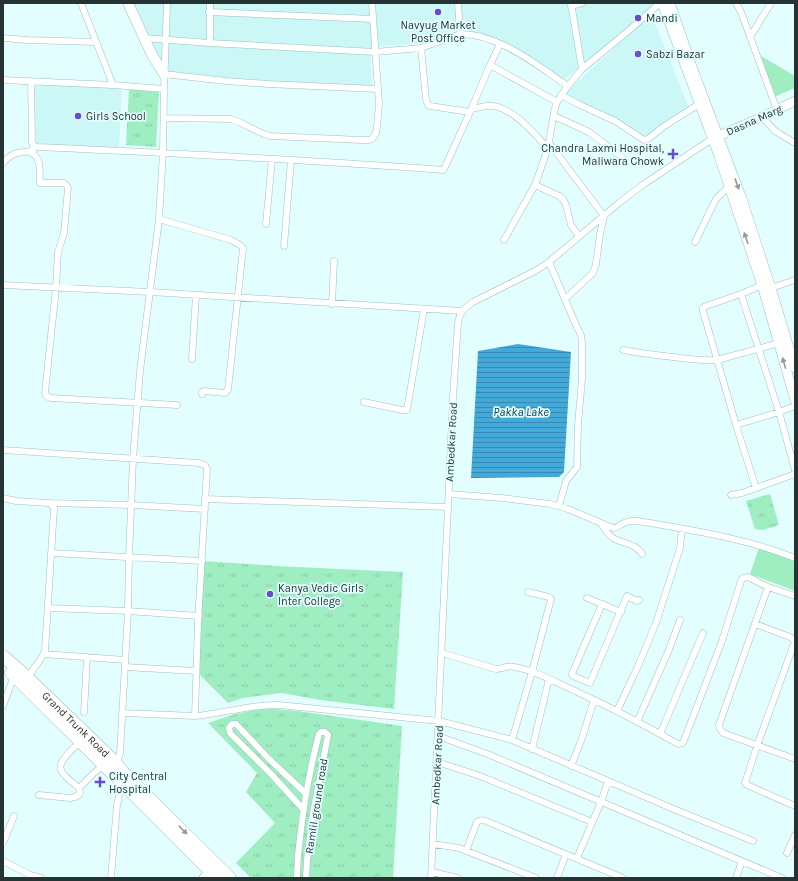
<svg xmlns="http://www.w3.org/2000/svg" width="798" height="881" font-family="Karla,sans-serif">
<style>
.built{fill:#cbf7f6}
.grass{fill:url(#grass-tufts)}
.green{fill:#9feec1}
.water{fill:url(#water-rules)}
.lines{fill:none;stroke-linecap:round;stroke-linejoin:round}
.street-casing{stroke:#9fc0c0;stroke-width:7}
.secondary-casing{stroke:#9fc0c0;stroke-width:10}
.primary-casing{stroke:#9fc0c0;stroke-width:11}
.highway-casing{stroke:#9fc0c0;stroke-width:13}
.street{stroke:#fff;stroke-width:6}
.secondary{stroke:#fff;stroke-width:9}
.primary{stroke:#fff;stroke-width:10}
.highway{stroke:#fff;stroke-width:12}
.oneway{fill:#929999}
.poi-dot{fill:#664ec7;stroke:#e3fefe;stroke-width:1.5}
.labels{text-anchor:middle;stroke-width:3.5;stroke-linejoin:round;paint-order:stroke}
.poi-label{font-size:11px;fill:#263333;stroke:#e3fefe;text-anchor:start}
.street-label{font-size:11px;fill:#263333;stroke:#e3fefe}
.water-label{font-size:12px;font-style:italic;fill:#08364a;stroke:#e3fefe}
</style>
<defs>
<pattern id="grass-tufts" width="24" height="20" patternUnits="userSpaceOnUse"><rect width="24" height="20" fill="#9feec1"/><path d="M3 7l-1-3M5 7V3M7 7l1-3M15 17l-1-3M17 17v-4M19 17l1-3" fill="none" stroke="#89cda6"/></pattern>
<pattern id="water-rules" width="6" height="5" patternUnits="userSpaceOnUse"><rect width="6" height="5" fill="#43a9d9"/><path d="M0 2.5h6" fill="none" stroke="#388ab1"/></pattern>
</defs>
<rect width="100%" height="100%" fill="#e3fefe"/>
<path class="built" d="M129,3H657L586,63L559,82L504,49L472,34L452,30L437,38L422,43L370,48L372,91L158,75Z
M651,13L689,108L644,137L565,94Z
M34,83L122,87L119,149L36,145Z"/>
<path class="grass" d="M129,89L159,90L156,147L126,145Z
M770,494L779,525L763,530L755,529L746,501Z
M202,561L277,566L403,572L394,709L320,700L282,693L243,698L228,703L196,671Z
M265,708L298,711L402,726L393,878H251L236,863L275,823L246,792L257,773L208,723L235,714Z"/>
<path class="green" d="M761,56L795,76V88L774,97Z
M759,548L795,561V591L750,574Z"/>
<path class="water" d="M518,344L571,352L564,472L559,477L471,478L478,351Z"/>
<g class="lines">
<g class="street-casing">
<path id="street" d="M81,3L113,85
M571,3L582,69
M736,3L741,12L777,110
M571,6L582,3
M209,12L373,19
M460,34C500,34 536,65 568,86
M750,37L771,3
M3,38L27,40L96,42
M144,38L210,43L375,52L421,48L460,34L458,3
M210,43V3
M421,48L426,99L428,105L430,106L470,112L490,65L500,44
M490,65L557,102
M164,74L226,81L268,84L377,89
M3,80L113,85L164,89L163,152L159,219L140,371L133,459L129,557L128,611L120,754L119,757L117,760H113
M31,81L32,143L34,146L37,147C172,153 308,160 443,170L445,167L470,112
M164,89L167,3
M561,95L578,104L615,121L644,140L648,139L663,127L699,104
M471,109C478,108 486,105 493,106C515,109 534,134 548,148
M554,116L589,132L622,157
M762,117L775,131L795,143
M164,118L231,119C245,123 256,133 271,136L361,140H369L372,139L376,133L377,127L379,104L372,3
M549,143L604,216L600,234L596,264L593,273L565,299
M33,145V154C42,159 39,173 40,183H64L67,186L68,188L64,233L58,252L56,288L45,393C46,397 48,397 51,398L177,405
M3,163C14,151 18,153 33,151
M535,185L559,196L563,199L566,205L571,225L579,236
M159,219L231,240L240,245L243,248L228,390L225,393L204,391L202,392V394
M266,224L272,159
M504,240L535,185L548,148L554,112L557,102L567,87L582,69L627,32L660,3
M695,242L716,199L729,186
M284,246L291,160
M549,262L576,325L581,335L582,344V379L578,425L577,467L566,481L559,506
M3,285L150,292L462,311
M762,285L741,294L706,306L703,308V311L736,425L779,412L795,406
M771,288L795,280
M741,294L779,412L795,470
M332,304L334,261
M623,350C640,353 656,355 673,357C688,359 702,361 717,360L779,343
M192,359L196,295
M364,402L402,410H407L424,309
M736,425L756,488
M3,450L199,463L205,465L207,469L198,622L195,716
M449,494L502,498L550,504L568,509L613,528C617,528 618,526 622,524C627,521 632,520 638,521C691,530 745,538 795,558
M731,495L742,493L795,474
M3,498L16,501L49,503L52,505L54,508L45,651C41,661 33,668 28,678
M205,499L448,507
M49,503L131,505L205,509
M602,525C605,529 608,535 613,538C622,544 636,543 642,554
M51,553L202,561
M768,587L719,725L720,729L723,733L795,759
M587,598L602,604
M48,608L128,611L199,616
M621,612L602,604L572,674L573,676L590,683L627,596L637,601L639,600
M755,624L790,637L795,641V642
M795,641L757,746L745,783L747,785L795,806
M442,653L496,669C503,669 508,665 514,667C534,670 553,681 571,689C608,706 643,724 678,744L683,743L722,641L741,581L743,578L748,577L768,587L795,596
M44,654L125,660
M125,667L196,671
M3,706L14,676
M617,711L639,664L657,620L680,548L682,529
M84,712L87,657
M122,713L195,716C223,714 250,704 279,705L439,721L451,724L512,740L676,810L753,841
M637,722L668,652L680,620
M660,734L703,633
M438,736L490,755L782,878
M512,740L532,672L551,599L549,597L528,592
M532,749L549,679
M437,762L480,776L592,822
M571,766L581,741L594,700
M79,788L95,772L104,765
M39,795L70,798L75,797L79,795L80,792L79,788C74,784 63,775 61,770C57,761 75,747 81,741
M303,809L271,774L230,733L229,728L232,724H236L269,759L302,790L306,795
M3,843L14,816
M433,844L453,847L459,848L536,878
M466,851L477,822C480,819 483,820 486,821L623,878
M787,853L795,835
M577,858L601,802L608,781
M3,861L30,875L41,878
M432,872L458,878
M111,878L117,805L122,783
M202,878L209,869
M297,878C297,864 298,851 300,838C304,803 310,768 319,734L321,732H325L328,735L313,813L307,860L306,878
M431,878L453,397L458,323C460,312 463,309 473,302L535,271L549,262L620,202L644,184L712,139
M557,878L566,854
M736,878L742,861"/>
</g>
<g class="secondary-casing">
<path id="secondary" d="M662,3L719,156L762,285L795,400
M670,3L692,67L742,199L771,288L795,368
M714,138L762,117L795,101"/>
</g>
<g class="primary-casing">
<path id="primary" d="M128,3L152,55L164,74"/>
</g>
<g class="highway-casing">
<g id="highway">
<path id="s1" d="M3,656L28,678L113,760L125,774L230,878"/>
<path d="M11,673L122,783L217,878"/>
</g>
</g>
<use href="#street" class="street"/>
<use href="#secondary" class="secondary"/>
<use href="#primary" class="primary"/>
<use href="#highway" class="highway"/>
</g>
<defs><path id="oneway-solid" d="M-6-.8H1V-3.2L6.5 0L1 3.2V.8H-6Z"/></defs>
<g class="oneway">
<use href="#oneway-solid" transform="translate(737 184) rotate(70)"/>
<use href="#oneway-solid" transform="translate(746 238) rotate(-109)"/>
<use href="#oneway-solid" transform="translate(784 363) rotate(-106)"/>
<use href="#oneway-solid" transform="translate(183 830) rotate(45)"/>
</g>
<g class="poi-dot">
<circle cx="438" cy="12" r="4"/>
<circle cx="638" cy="18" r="4"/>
<circle cx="638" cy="54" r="4"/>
<circle cx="78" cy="116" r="4"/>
<path d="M671 148h4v4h4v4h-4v4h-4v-4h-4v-4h4z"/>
<circle cx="270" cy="594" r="4"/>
<path d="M98 776h4v4h4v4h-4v4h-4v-4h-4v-4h4z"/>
</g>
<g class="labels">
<g class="poi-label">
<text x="646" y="22">Mandi</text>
<text x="438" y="29" text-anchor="middle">Navyug Market<tspan x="438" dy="13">Post Office</tspan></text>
<text x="646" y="58">Sabzi Bazar</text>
<text x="86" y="120">Girls School</text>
<text x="664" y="152" text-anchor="end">Chandra Laxmi Hospital,<tspan x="664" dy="13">Maliwara Chowk</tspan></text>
<text x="278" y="592">Kanya Vedic Girls<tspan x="278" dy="13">Inter College</tspan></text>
<text x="109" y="780">City Central<tspan x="109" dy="13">Hospital</tspan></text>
</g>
<g class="street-label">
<text transform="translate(754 120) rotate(-24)" y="4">Dasna Marg</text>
<text transform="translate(451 442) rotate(-87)" y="4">Ambedkar Road</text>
<text dy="4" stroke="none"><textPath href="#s1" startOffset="100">Grand Trunk Road</textPath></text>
<text transform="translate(437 765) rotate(-87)" y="4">Ambedkar Road</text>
<text transform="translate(316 806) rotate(-81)" y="4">Ramlil ground road</text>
</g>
<g class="water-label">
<text x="521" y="416">Pakka Lake</text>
</g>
</g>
<rect width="798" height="881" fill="none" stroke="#263333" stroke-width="8"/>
</svg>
